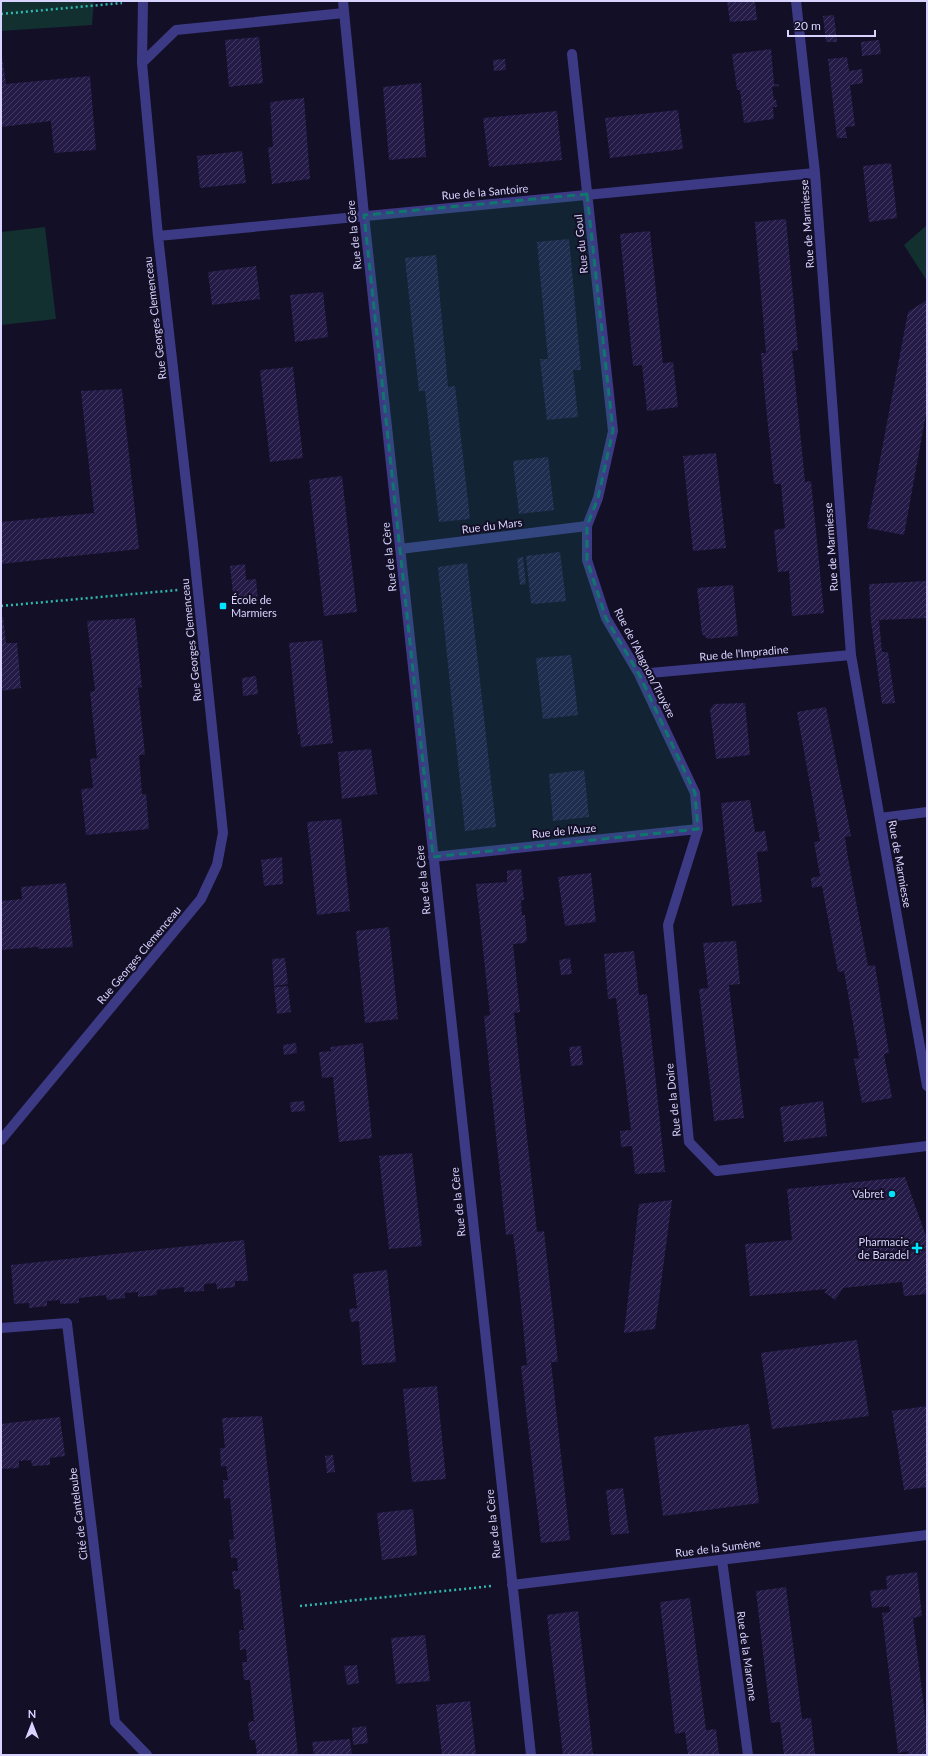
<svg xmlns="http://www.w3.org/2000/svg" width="928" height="1756" font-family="Lato,sans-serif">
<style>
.green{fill:#12302f}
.building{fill:url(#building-hatch)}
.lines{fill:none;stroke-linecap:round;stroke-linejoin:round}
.path{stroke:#2fb8b0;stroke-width:2.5;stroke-dasharray:2 3;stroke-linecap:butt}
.service{stroke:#3d3a85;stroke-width:10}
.minor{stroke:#3d3a85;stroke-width:10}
.marked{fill:#0f766e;fill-opacity:0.2;stroke:#0f766e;stroke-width:3;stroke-dasharray:8 5;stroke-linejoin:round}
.poi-dot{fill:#00e5ff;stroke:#130f26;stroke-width:1.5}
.labels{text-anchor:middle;stroke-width:4;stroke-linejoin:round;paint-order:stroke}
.street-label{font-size:11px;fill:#d9d4ff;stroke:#130f26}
.poi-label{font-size:11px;fill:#d9d4ff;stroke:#130f26;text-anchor:end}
</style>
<defs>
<pattern id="building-hatch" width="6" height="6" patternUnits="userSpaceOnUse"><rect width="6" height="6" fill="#241b47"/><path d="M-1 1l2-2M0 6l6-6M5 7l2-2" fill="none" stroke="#433b63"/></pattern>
</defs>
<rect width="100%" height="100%" fill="#130f26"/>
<path class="green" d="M1,1H94L92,25L1,31Z
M927,225V281L904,245Z
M45,227L56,319L1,325V232Z"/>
<path class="building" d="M727,1H755L757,20L730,22Z
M834,15L837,42H826L823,16Z
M259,37L263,83L229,87L225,40Z
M879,40L881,54L862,56L861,42Z
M771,49L774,84H778L779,86L772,87L774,100H776L777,107H773L774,119L744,123L740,90H737L732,54Z
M1,50L6,84L90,76L96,150L54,153L51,121L1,127Z
M847,57L849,71L862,69L863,83L850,85L855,126L845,127L847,138H837L828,59Z
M505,59L506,70L494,71L493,60Z
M421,83L426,157L389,160L383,87Z
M304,98L310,179L272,184L268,147H273L270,102Z
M678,110L683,149L610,158L605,118Z
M557,111L562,160L489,167L483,118Z
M242,151L246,183L200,188L197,156Z
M891,163L897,218L869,222L863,166Z
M786,219L798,350L792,351L794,370L805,482L811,481L824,613L792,616L789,571L778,572L774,530L785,528L781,484H774L765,397L761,353H766L755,222Z
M650,231L663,363L673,362L678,407L647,411L642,365L633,366L620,234Z
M569,239L581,370H573L578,417L547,420L540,359H548L537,242Z
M436,255L448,387L455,386L470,519L439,522L425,391H419L405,258Z
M256,266L260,299L212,305L208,272Z
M323,292L328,337L295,342L290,295Z
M927,300V408L904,535L867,528L908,312Z
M293,367L303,458L270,462L260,370Z
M122,389L139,549L1,564V522L94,513L81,391Z
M716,453L726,548L693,551L683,456Z
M548,457L554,510L519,514L513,461Z
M342,476L357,612L324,616L309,480Z
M560,552L566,601L534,604L531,603L526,556Z
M523,557L526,584L520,585L517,558Z
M467,563L496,827L465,831L438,567Z
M245,564L246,580L256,579L258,601L234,603L230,566Z
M927,581V618L879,620L882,652H888L895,703L882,704L871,621L869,584Z
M733,585L738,636L708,639L702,634L697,588Z
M1,617H3L6,643H17L21,688L1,691Z
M135,618L142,687L138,688L145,755H139L142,794H146L149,829L86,835L81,789L93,788L90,759L97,758L90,692L95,691L87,621Z
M322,640L333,743L301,747L300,734L298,735L289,643Z
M571,655L578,715L543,719L536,658Z
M256,676L258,694L243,696L242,678Z
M745,703L750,755L716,759L710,710L714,704Z
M826,707L851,836L845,837L848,858L868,966L875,965L889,1053L884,1054L892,1098L862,1103L854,1059L859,1058L844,971L838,972L822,886L812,888L811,878L820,876L814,842L820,841L797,712Z
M371,749L377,794L342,799L338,752Z
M584,770L589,817L553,821L549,774Z
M750,800L755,832L765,831L768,851L757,852L762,902L732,906L721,803Z
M341,819L350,911L317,915L307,822Z
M282,857L283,884L264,886L261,860Z
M521,869L524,900H521L522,915H525L527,940L524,943L513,944L520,1012L514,1013L537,1232L544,1231L558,1362H551L570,1540L541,1543L521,1366L527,1365L516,1256L513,1234L506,1235L484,1016L490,1015L476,884L507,882V871Z
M591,873L596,922L565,926L558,877Z
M66,883L73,947L39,949L38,947L1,950V901L22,899L21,887Z
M389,927L398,1019L365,1023L356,931Z
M736,941L740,984L729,985L744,1118L714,1121L699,989L708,988L703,943Z
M634,951L639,995L647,994L665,1172L635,1174L632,1146L621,1147L620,1131L631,1130L616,998L608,999L604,954Z
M285,958L288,984L274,986L272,959Z
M570,958L572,974L561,975L559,960Z
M288,986L291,1012L277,1014L274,987Z
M296,1043L297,1053L284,1055L283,1045Z
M363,1043L372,1138L339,1142L333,1077L322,1078L319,1052L331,1051L330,1047Z
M581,1046L583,1065L571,1066L569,1047Z
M304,1101L305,1111L291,1112L290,1102Z
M823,1101L827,1136L784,1142L780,1107Z
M412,1153L422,1246L389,1249L379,1156Z
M905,1177L927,1239V1294L904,1296L902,1282L843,1288L835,1300L824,1292L827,1289L750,1296L745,1244L792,1240L787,1189Z
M672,1200L655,1329L624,1333L639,1204Z
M244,1240L248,1281H235V1287L217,1289L216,1283L204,1284V1291L184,1292V1287L157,1290V1295L138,1297V1292L125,1293V1298L107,1300L106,1295L79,1298V1303L60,1304V1300L47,1301V1306L29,1308V1303L14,1304L11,1265Z
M387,1270L396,1362L362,1365L359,1321L351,1322L349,1309L357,1308L353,1274Z
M857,1340L869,1416L772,1429L761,1353Z
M437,1386L446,1479L412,1482L403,1389Z
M927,1406V1487L904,1490L892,1411Z
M262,1416L298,1755H253L257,1754L255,1740H250L248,1722L254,1721L250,1680H244L242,1662H247L246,1649L240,1650L239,1630H244L240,1589H234L232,1571H238L237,1558H231L229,1540L234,1539L230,1498L224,1499L223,1480H228L226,1466L221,1467L220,1448H225L222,1418Z
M60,1417L65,1456L50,1458V1465L32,1466L31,1460L19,1461V1468L1,1469V1424Z
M749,1424L759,1503L663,1516L654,1437Z
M333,1455L335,1472L327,1473L325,1456Z
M623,1488L629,1533L611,1535L606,1490Z
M413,1509L417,1555L382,1560L377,1513Z
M917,1572L922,1616L913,1618L927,1732V1755H908V1751L898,1753L882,1613L890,1612L889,1606L872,1608L870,1591L887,1589L886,1576Z
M786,1587L802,1719L811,1718L815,1755H784L780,1722L771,1723L756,1591Z
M690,1598L706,1730L716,1729L719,1755H688L685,1732L675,1734L660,1602Z
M578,1611L593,1755H563L547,1615Z
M425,1635L430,1681L396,1684L391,1638Z
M357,1665L359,1683L347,1685L344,1666Z
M470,1701L476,1755H442L436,1705Z
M366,1726L368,1743L353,1745L352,1728Z
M350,1739L352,1755H314L312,1742Z"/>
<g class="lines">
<path class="path" d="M1,14L122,3
M1,606L178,590
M300,1606L492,1586"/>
<path class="service" d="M880,818L927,812"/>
<path class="minor" d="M343,1L364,215L531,1755
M796,1L815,173L851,655L927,1086
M572,54L613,431L598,498L587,526V560L606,618L639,674L695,793L698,829L668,925L689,1142L717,1171L927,1146
M142,63L176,30L344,13
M158,236L815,173
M400,549L587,526
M639,674L851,655
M433,857L698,829
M1,1140L201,899L217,865L223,833L193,544L158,236L142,63L143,1
M1,1328L67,1323L115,1722L147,1755
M722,1560L748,1755
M512,1585L927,1535"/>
</g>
<path class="marked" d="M587,194L613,431L598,498L587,526V560L606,618L639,674L695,793L698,829L433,857L364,215Z"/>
<g class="poi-dot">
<rect x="219" y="602" width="8" height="8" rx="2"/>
<circle cx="892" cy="1194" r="4"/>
<path d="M915 1242h4v4h4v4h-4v4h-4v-4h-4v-4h4z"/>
</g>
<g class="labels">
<g class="street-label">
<text transform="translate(485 192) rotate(-5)" y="4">Rue de la Santoire</text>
<text transform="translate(807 224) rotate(-94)" y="4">Rue de Marmiesse</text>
<text transform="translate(354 235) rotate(-96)" y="4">Rue de la Cère</text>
<text transform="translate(581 244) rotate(-96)" y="4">Rue du Goul</text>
<text transform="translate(155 318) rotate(-97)" y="4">Rue Georges Clemenceau</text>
<text transform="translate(492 526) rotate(-7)" y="4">Rue du Mars</text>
<text transform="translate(831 547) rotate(-94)" y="4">Rue de Marmiesse</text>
<text transform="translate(389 557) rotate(-96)" y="4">Rue de la Cère</text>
<text transform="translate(191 640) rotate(-96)" y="4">Rue Georges Clemenceau</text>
<text transform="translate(744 653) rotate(-5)" y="4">Rue de l'Impradine</text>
<text transform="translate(645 663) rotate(63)" y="4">Rue de l'Alagnon/Truyère</text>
<text transform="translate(564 831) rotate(-6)" y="4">Rue de l'Auze</text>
<text transform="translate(900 864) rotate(80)" y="4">Rue de Marmiesse</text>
<text transform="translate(423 880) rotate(-96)" y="4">Rue de la Cère</text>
<text transform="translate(139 955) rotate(-50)" y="4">Rue Georges Clemenceau</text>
<text transform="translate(673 1100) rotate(-96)" y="4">Rue de la Doire</text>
<text transform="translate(458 1202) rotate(-96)" y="4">Rue de la Cère</text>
<text transform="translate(78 1514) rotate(-97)" y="4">Cité de Canteloube</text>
<text transform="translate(493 1524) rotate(-96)" y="4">Rue de la Cère</text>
<text transform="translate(718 1548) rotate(-7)" y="4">Rue de la Sumène</text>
<text transform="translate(747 1656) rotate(82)" y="4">Rue de la Maronne</text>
</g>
<g class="poi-label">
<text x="231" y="604" text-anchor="start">École de<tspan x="231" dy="13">Marmiers</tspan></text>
<text x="884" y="1198">Vabret</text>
<text x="909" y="1246">Pharmacie<tspan x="909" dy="13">de Baradel</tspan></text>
</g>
</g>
<rect width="928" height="1756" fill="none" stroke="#d9d4ff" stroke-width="4"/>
<g transform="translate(32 1724)" stroke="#130f26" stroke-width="3" paint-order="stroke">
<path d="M0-3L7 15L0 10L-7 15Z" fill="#d9d4ff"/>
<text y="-6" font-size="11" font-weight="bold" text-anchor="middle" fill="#d9d4ff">N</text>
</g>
<path d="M788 30v6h87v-6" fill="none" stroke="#d9d4ff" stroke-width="2"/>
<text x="794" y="30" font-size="12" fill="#d9d4ff" stroke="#130f26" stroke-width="3" paint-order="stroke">20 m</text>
</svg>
